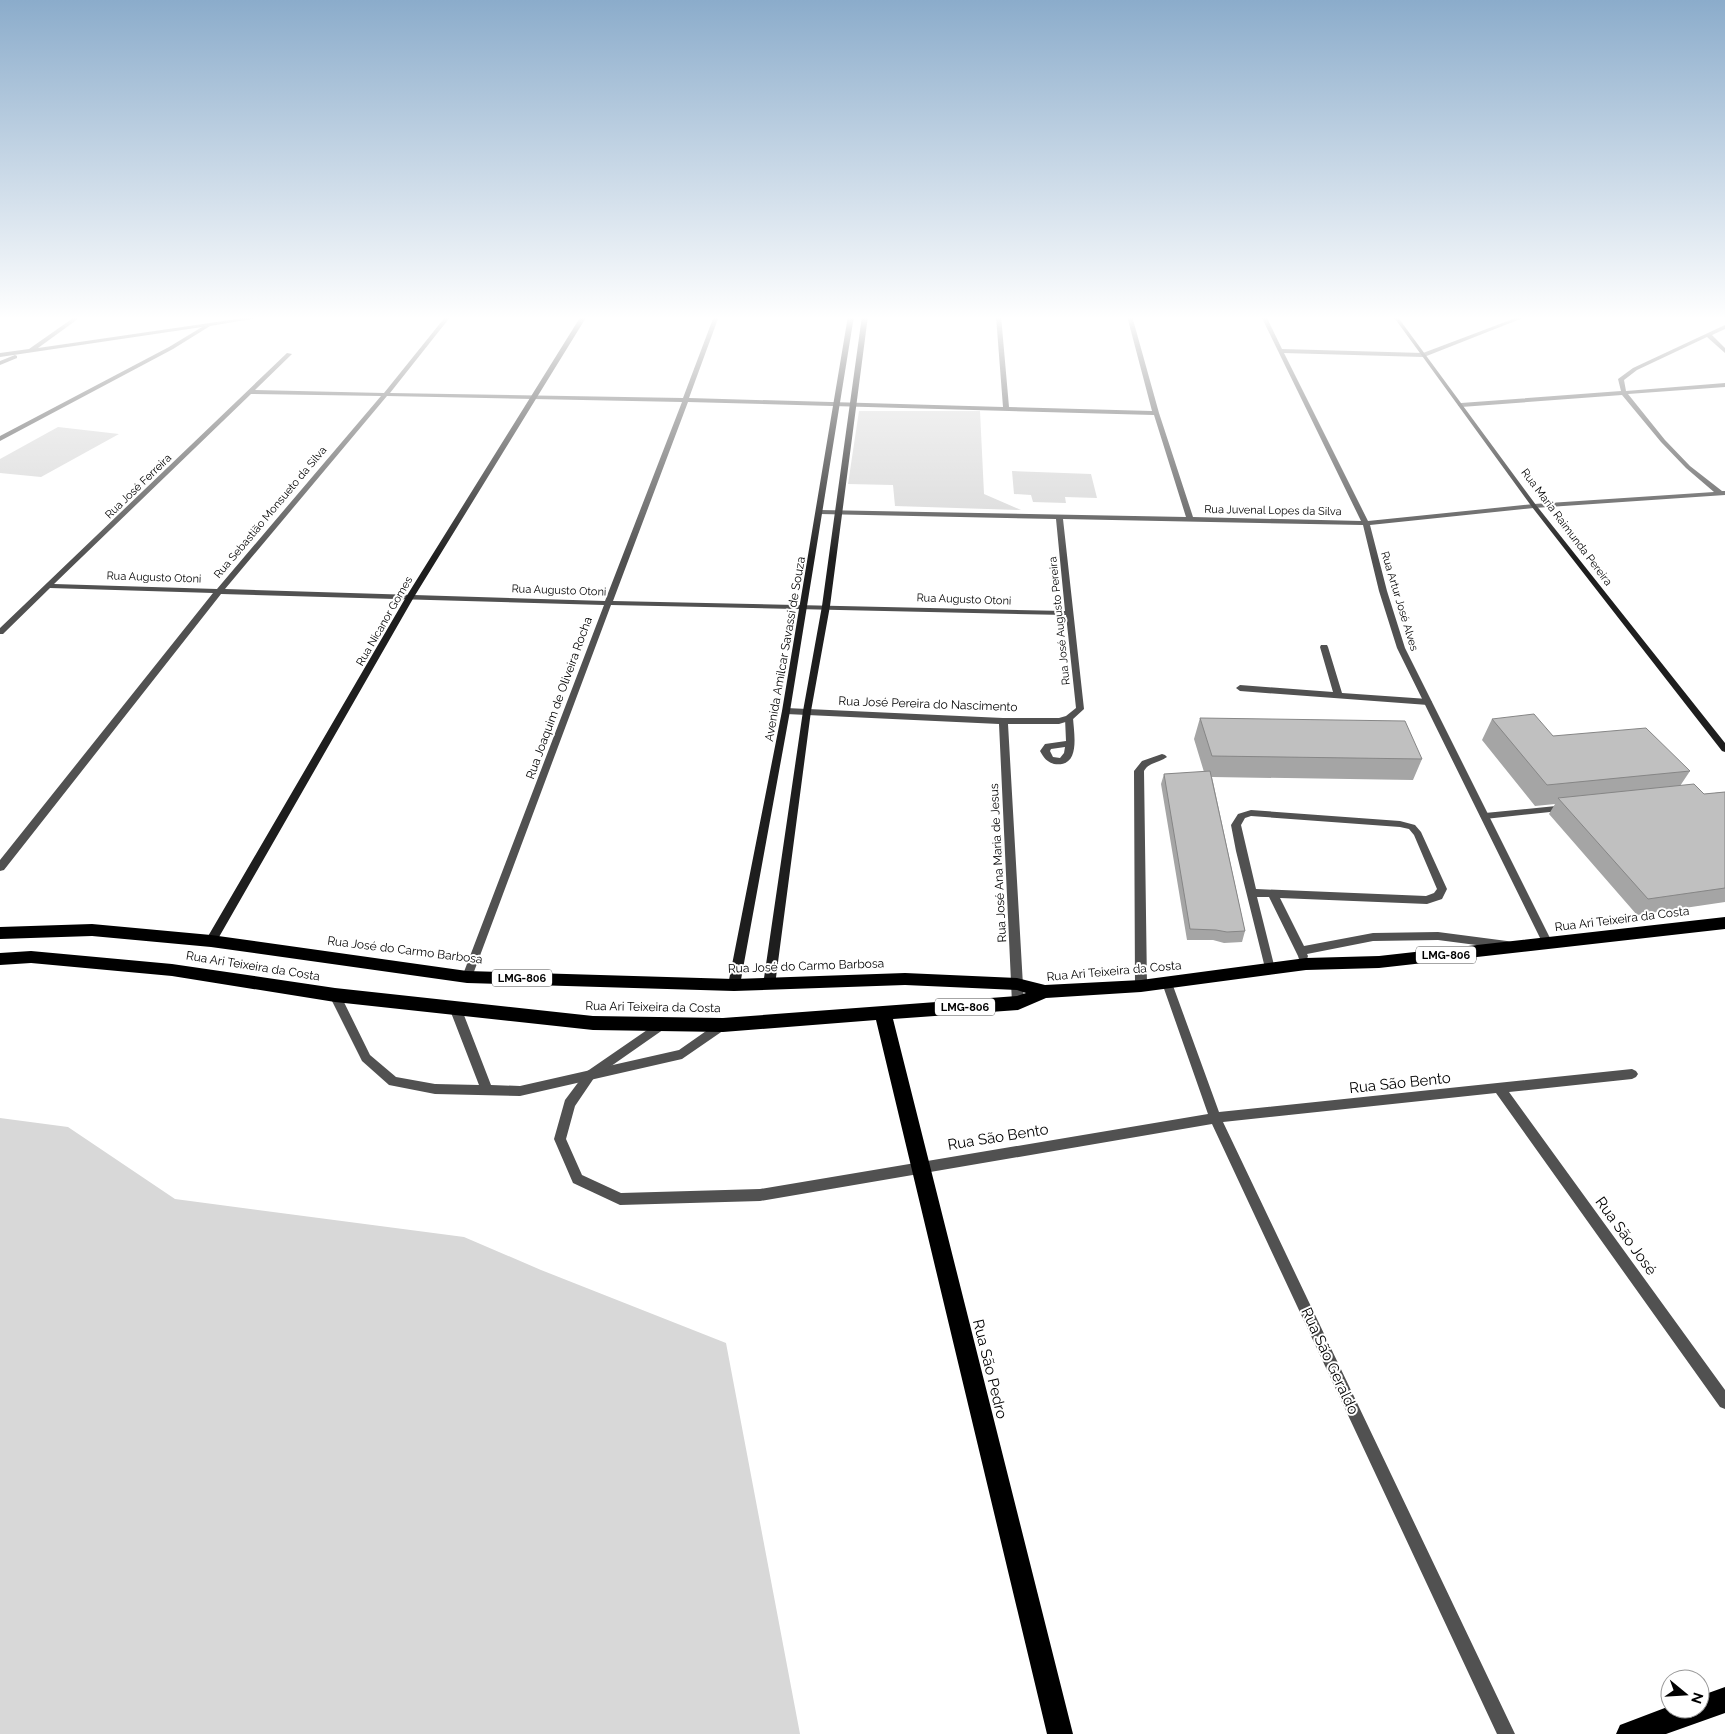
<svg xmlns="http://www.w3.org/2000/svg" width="1725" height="1734" font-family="Raleway,sans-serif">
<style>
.green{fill:#d8d8d8}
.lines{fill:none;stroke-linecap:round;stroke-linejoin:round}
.lane{fill:#515151;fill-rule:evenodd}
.street{fill:#515151;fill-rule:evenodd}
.secondary{fill:#1e1e1e;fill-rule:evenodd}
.highway{fill:#000;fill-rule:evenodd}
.wall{fill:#a5a5a5}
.building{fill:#c0c0c0;stroke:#868686}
.labels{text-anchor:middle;stroke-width:4;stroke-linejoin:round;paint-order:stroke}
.far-street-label{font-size:11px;fill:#000;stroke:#fff}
.shield{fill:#fff;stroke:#4c4c4c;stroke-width:1}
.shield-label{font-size:11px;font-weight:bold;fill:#000}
.street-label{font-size:12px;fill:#000;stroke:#fff}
.near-street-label{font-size:15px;fill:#000;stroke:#fff}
</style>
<rect width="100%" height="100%" fill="#fff"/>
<path class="green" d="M859,411H980L984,494L1021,510L895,506L893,485L848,484Z
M58,427L119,434L41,477L0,473V459Z
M1012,471L1091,474L1097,498L1065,497L1066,503L1033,502L1031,495L1014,494Z
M0,1118L68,1127L175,1199L464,1237L541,1270L726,1343L800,1734H0Z"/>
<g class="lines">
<path class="lane" d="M76,316H82L38,348L258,316H269L210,326L173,349L0,441V436L169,347L202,327L0,357V353L29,349Z
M15,355L17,356V358L0,365V361Z
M1321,645H1327L1328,647L1342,693L1428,699L1432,702L1428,705L1240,691L1236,688L1240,685L1333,692L1320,647Z
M1069,715L1073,718C1074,734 1081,768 1054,764C1047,762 1044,758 1040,751L1045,744L1066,741L1065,718ZM1065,747L1064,753L1060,758L1053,757L1050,751L1051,749Z
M1162,754L1165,755L1167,757C1159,763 1149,762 1144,771L1147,986L1145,989L1141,990L1137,989L1135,986L1134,771L1142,761Z
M1566,805L1571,808L1569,810L1485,819L1480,816L1485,813Z
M1251,810L1400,821L1415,825L1421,832L1447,889L1442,899L1427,904L1280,898L1304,946L1373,933L1438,932L1507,941L1511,942L1512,945L1511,948L1507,949L1438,940L1373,941L1307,954L1308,956L1307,959H1299L1298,956L1269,897H1257L1275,969L1274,972H1266L1236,851L1231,825L1238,814ZM1251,816L1400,827L1409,829L1414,835L1437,889L1434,893L1426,896L1256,889L1241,825L1245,818Z
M335,991L339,992L370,1055L396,1077L435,1084L479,1085L450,1010L452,1007L456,1006L460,1007L462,1010L491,1085L520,1086L679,1050L719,1022L723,1020L727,1022L729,1025L727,1028L682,1059L520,1096L435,1094L389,1085L362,1061L329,995L331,992Z"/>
<path class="street" d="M446,316H451L390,393L683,398L714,316H719L689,398L1003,407L996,316H1001L1009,407L1152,411L1127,316H1132L1159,413L1193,517L1361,521L1261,316H1266L1282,349L1423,353L1521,316H1528L1424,357L1284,353L1368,521L1534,504L1714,492L1686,468L1661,442L1622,395L1461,407L1458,405L1461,403L1621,391L1618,379L1633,368L1725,325V329L1712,335L1725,348V353L1707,337L1637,370L1624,380L1626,391L1725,383V387L1628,394L1665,440L1690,466L1722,491H1725V495L1534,508L1370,525L1387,591L1405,648L1553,944L1552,947H1544L1543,944L1397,648L1379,591L1363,525L1063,519L1084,709L1072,720L1059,724H1008L1024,1003L1022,1006L1018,1007L1014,1006L1012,1003L999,724L786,714L782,711L786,708L1003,718H1059L1066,716L1076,708L1066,615L611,605L472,977L471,980H463L462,977L604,605L221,594L4,870L0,871V860L213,593L50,588L3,634H0V628L287,353L292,354L255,390L384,393ZM251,394L381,396L217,589L54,584ZM387,396L682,402L605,601L225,589ZM688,402L1154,415L1186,517L820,510L817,512L820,514L1056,519L1065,611L613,601Z
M1167,979L1171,980L1172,983L1219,1112L1632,1069L1636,1071L1638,1074L1636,1077L1632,1079L1509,1092L1725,1390V1409L1720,1407L1496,1093L1223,1122L1515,1734H1497L1212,1124L760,1201L620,1205L573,1183L554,1139L565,1100L586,1072L663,1019L667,1021L669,1024L667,1027L594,1078L575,1106L566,1139L582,1175L621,1193L760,1189L1208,1114L1162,983L1163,980Z"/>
<path class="secondary" d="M581,316H587L414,597L215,944H207L206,941L207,938L406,597Z
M848,316H854L790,711L740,985L738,988L734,989L730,988L728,985L782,711Z
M862,316H868L830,606L811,711L775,985L773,988L769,989L765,988L763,985L803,711L822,606Z
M1393,316H1397L1536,505L1725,743V752L1722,751L1532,507Z"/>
<path class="highway" d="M1725,917V929L1379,968L1306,970L1141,992L1046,998L1018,1010L893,1019L1073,1734H1047L876,1020L723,1032L593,1030L335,1002L172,976L31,963L0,965V953L31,951L172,964L335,988L593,1016L723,1018L1017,996L1026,993L1017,990L905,985L734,991L467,983L211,947L92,936L0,939V927L92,924L211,935L467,971L734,979L905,973L1017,978L1045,985L1141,980L1306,958L1379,956Z
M1725,1687V1713L1666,1734H1616L1620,1725L1670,1706V1709H1700V1696Z"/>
</g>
<path class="wall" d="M1200,718L1422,759L1413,780L1212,777L1245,931L1242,942L1224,943L1213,940H1187L1161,784L1164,774L1204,772L1194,739Z
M1492,719L1553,736L1690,771L1680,786L1704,794L1725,792V902L1637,915L1549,814L1555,804L1535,806L1482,740Z"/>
<path class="building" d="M1534,714L1553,736L1646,728L1690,771L1547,785L1492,719Z
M1200,718L1405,721L1422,759L1212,756Z
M1210,771L1245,931L1227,932L1216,930L1190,929L1164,774Z
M1694,784L1704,794L1725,792V888L1648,899L1558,798Z"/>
<linearGradient id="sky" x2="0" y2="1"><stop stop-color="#8baccb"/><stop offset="0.57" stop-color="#fff"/><stop offset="1" stop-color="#fff" stop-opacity="0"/></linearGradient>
<rect width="1725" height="558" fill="url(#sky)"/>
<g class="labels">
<g class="far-street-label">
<text transform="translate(138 486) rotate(-44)" y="4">Rua José Ferreira</text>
<text transform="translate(1273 510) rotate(1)" y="4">Rua Juvenal Lopes da Silva</text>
<text transform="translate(270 512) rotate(-50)" y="4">Rua Sebastião Monsueto da Silva</text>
<text transform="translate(1567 527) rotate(53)" y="4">Rua Maria Raimunda Pereira</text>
<text transform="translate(154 577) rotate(2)" y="4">Rua Augusto Otoni</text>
<text transform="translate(559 590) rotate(2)" y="4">Rua Augusto Otoni</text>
<text transform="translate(964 599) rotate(2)" y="4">Rua Augusto Otoni</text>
<text transform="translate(1400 601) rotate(73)" y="4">Rua Artur José Alves</text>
<text transform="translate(384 621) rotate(-60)" y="4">Rua Nicanor Gomes</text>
<text transform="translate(1059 621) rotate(-96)" y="4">Rua José Augusto Pereira</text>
</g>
<g class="shield">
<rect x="1416" y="946.5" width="60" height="17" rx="4"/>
<rect x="492" y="969.5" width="60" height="17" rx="4"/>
<rect x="935" y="998.5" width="60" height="17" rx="4"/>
</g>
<g class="shield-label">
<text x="1446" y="959">LMG-806</text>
<text x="522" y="982">LMG-806</text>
<text x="965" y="1011">LMG-806</text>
</g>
<g class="street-label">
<text transform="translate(785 649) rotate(-80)" y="4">Avenida Amílcar Savassi de Souza</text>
<text transform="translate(559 698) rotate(-70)" y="4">Rua Joaquim de Oliveira Rocha</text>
<text transform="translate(928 704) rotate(2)" y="4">Rua José Pereira do Nascimento</text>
<text transform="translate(998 863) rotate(-93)" y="4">Rua José Ana Maria de Jesus</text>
<text transform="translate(1622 919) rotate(-7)" y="4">Rua Ari Teixeira da Costa</text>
<text transform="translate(405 950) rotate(7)" y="4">Rua José do Carmo Barbosa</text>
<text transform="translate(253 966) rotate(9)" y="4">Rua Ari Teixeira da Costa</text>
<text transform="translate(806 966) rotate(-2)" y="4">Rua José do Carmo Barbosa</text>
<text transform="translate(1114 971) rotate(-5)" y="4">Rua Ari Teixeira da Costa</text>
<text transform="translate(653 1007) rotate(1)" y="4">Rua Ari Teixeira da Costa</text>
</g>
<g class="near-street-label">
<text transform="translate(1400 1083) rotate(-6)" y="5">Rua São Bento</text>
<text transform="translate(998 1137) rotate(-9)" y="5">Rua São Bento</text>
<text transform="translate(1626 1236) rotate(54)" y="5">Rua São José</text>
<text transform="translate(1330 1361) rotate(65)" y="5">Rua São Geraldo</text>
<text transform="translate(990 1369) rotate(76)" y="5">Rua São Pedro</text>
</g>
</g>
<g transform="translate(1685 1694) rotate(108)"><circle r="24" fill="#ffffff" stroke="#999999"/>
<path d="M0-4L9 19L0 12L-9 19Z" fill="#000000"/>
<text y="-8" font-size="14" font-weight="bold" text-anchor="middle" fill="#000000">N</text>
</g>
</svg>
